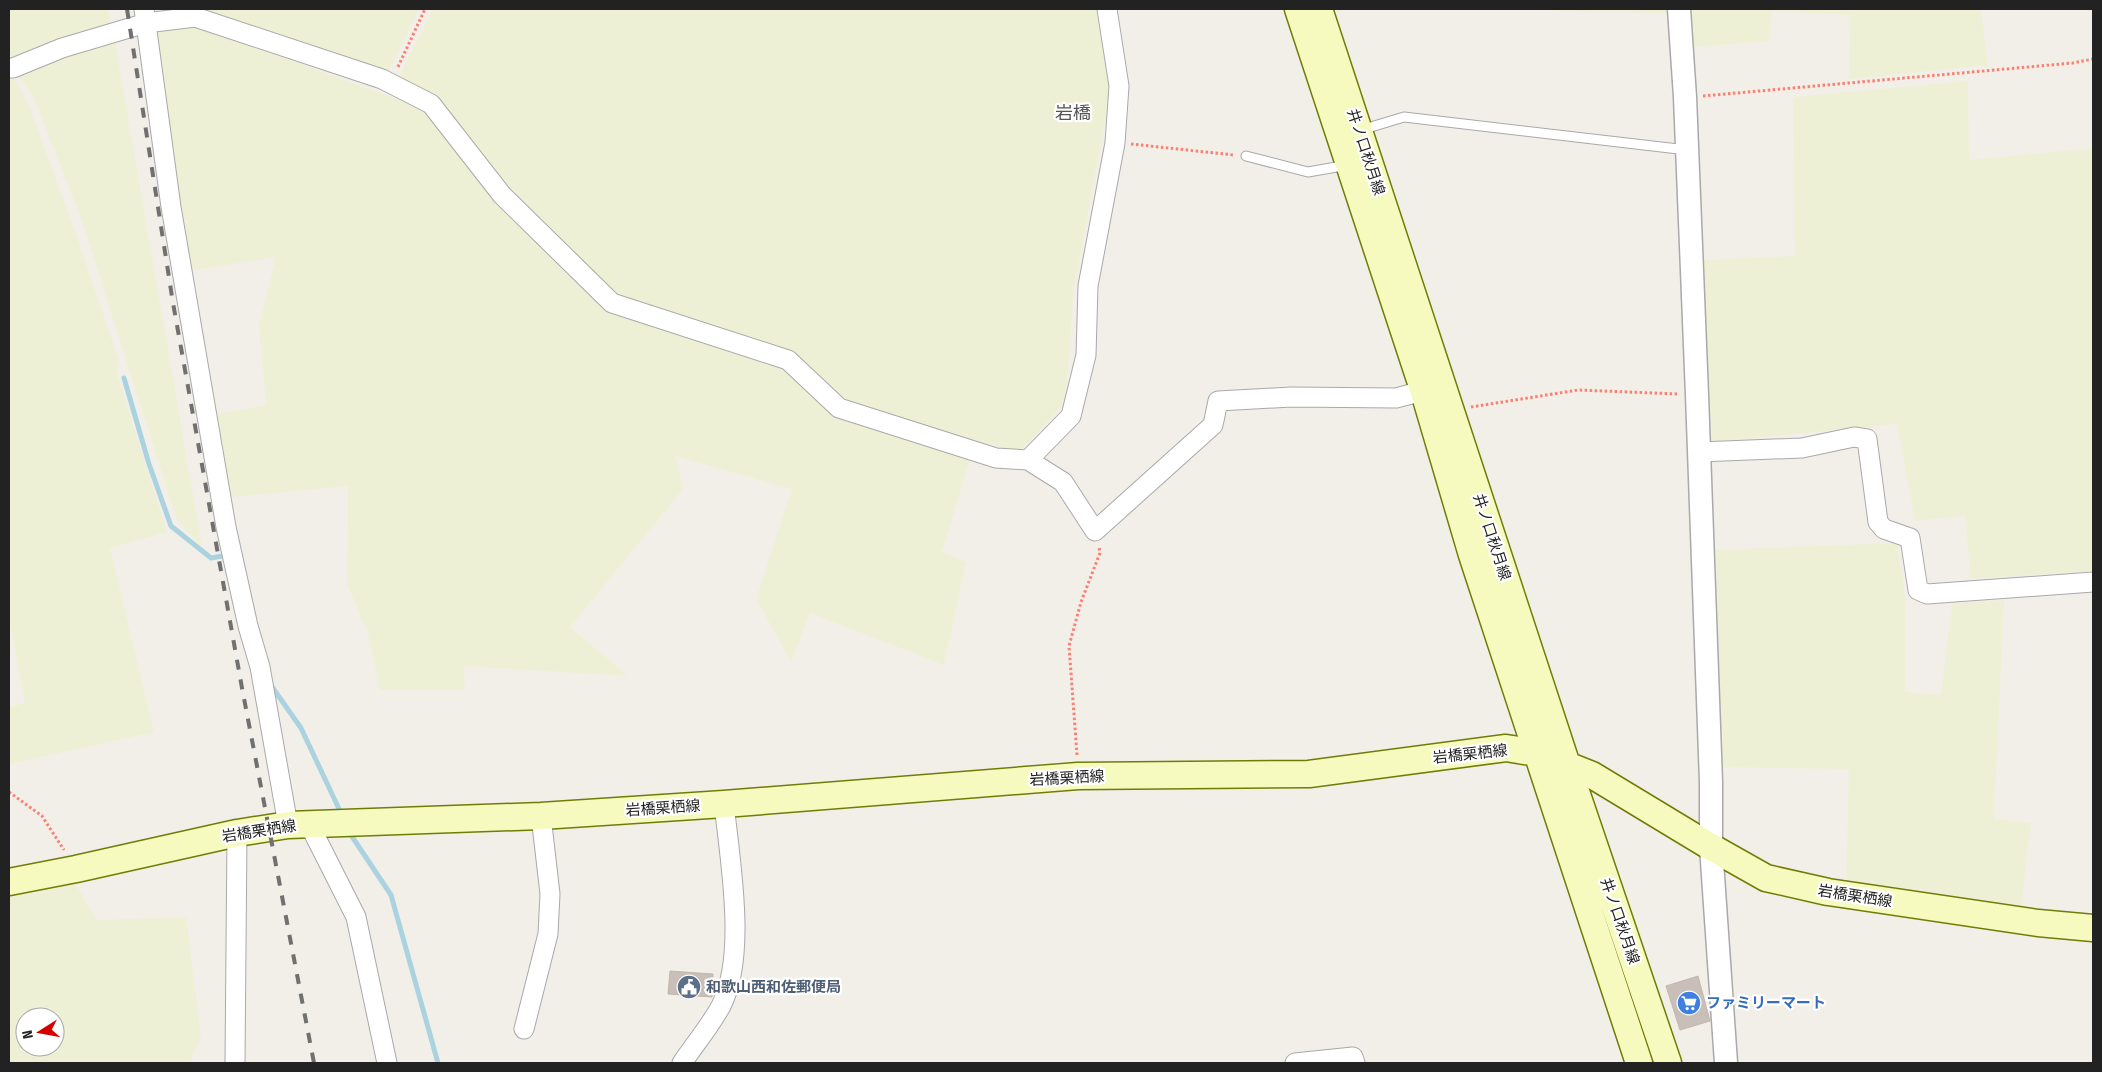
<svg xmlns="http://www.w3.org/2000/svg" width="2102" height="1072" font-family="'Fira Sans Condensed','Noto Sans JP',sans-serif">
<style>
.farmland{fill:#eef0d5;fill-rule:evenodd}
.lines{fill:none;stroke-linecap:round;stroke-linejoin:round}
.stream{stroke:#aad3df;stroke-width:5}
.building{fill:#c7bfb8;stroke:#c4b6ab}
.service-casing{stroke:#a9a9a9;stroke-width:11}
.minor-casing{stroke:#a9a9a9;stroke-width:21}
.tertiary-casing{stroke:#a9a9a9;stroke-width:25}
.secondary-casing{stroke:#707d05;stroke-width:29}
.path{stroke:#fa8072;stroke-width:3;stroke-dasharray:2.5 2.5;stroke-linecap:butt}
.service{stroke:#fff;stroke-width:9}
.minor{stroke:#fff;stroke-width:19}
.tertiary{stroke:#fff;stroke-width:22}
.secondary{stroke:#f7fabf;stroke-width:26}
.rail{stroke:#707070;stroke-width:4;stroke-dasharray:10 10;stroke-linecap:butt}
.labels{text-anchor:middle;stroke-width:4.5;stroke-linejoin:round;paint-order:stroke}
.street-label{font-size:15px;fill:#222;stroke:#fff}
.service-label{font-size:15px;font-weight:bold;fill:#4e5e75;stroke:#fff;text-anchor:start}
.shop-label{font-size:15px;font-weight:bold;fill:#366cbe;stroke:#fff;text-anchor:start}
.quarter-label{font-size:18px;fill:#555;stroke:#fff}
</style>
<rect width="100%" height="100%" fill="#f2efe9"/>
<path class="farmland" d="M9,9H108L110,26L12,61L9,49Z
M193,9H419L388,72Z
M433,9H1097L1111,87L1074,288L1065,403L1019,452L843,402L791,354L615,296L506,183L437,101L398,79Z
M1484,9H1666L1667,13Z
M1691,9H1981L1988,65L1849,79L1850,15L1772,11L1770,41L1693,47Z
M191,24L424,109L612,313L784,367L841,418L971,455L942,552L966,562L944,665L810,613L791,662L756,599L792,489L675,456L683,489L570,627L628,676L464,666L465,690H380L368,633L347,584L348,486L231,497L214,415L266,405L259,325L276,257L189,271L153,28Z
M114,36L202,547L177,520L82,221L34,98L16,72Z
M9,73H11L29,106L74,228L120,364L116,371L167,532L110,548L154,732L9,764V707L25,703L9,617Z
M1968,81L1969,160L2093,148V571L1971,579L1965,516L1915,521L1897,424L1712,442L1703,260L1795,256L1793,97Z
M1897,543L1905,595V692L1941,695L1952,604L2004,600L1994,819L2031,823L2021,906L1846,880L1849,769L1722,767L1716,550Z
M73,880L97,920L186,917L201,1037L190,1063H9V897ZM25,1017H55V1047H25Z"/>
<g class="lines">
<path class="stream" d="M124,378L149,464L171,526L211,558L228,555V557
M270,684L301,728L340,811
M351,835L391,895L438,1063"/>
</g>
<path class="building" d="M670,971L713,974L712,997L668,994Z
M1698,976L1710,1021L1680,1030L1666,986Z"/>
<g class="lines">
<g class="service-casing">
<path id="service" d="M1361,130L1404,117L1687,150
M1246,156L1308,172L1348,165"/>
</g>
<g class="minor-casing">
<path id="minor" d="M144,9L171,207L226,527L248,626L260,667L288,825
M9,68H13L62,48L146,23L195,17L382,79L431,104L502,195L612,303L788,360L839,408L996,458L1028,460L1063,482L1095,531L1213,425L1218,401L1291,397L1396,398L1434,388
M1699,452L1802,448L1854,437L1867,439L1878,522L1884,529L1910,538L1918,590L1927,594L2093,582
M1028,460L1071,416L1086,355L1088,286L1115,143L1119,86L1107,9
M309,824L356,917L387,1063
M524,1029L548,934L550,894L541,816
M235,1063L237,833
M682,1063C695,1044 710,1026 721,1006C747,955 730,861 724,804
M1295,1063L1353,1057L1355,1063"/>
</g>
<g class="tertiary-casing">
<path id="tertiary" d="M1679,9L1685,97L1697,395L1711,782V847L1726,1063"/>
</g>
<g class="secondary-casing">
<path id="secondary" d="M1298,9L1424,392L1472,555L1639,1063
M1319,9L1567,765L1668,1063
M9,882L76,869L237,833L288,825L541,816L724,804L1078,776L1309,774L1506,748L1537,753L1592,775L1711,847L1766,878L1828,892L2038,923L2093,928"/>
</g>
<path class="path" d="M398,67L425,9
M1703,96L2073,63L2093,59
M1131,144L1234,155
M1471,407L1578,390L1678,394
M1077,755L1069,646L1081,602L1100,553L1099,547
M9,792L42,816L64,850"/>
<use href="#service" class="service"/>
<use href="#minor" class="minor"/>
<use href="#tertiary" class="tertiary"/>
<use href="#secondary" class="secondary"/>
<path class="rail" d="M127,9L173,303L242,688L314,1063"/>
</g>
<defs>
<g id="civic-disc" transform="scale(1.25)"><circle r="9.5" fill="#5c6f8a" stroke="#fff"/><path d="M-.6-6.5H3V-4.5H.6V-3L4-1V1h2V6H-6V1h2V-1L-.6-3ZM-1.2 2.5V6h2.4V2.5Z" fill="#fff"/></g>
<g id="supermarket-disc" transform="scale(1.25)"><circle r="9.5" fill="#3f7fe0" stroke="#fff"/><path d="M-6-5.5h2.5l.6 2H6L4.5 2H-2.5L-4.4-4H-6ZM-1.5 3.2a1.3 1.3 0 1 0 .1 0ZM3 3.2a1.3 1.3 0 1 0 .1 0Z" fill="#fff"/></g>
</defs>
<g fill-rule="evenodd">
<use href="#civic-disc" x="689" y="987"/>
<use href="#supermarket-disc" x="1689" y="1003"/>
</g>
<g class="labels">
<g class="street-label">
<text transform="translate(1366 152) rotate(72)" y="5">井ノ口秋月線</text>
<text transform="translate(1492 537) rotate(72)" y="5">井ノ口秋月線</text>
<text transform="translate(1470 754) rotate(-6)" y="5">岩橋栗栖線</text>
<text transform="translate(1067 778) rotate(-3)" y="5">岩橋栗栖線</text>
<text transform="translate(663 808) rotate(-4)" y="5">岩橋栗栖線</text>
<text transform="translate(259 831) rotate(-9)" y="5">岩橋栗栖線</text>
<text transform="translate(1855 896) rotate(9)" y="5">岩橋栗栖線</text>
<text transform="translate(1620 921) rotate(71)" y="5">井ノ口秋月線</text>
</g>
<g class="service-label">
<text x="706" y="992">和歌山西和佐郵便局</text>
</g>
<g class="shop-label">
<text x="1706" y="1008">ファミリーマート</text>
</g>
<g class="quarter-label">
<text x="1073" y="119">岩橋</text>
</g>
</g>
<rect width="2102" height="1072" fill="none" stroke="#222222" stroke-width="20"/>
<g transform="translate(40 1032) rotate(259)"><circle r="24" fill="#ffffff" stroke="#a7a7a7"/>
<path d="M0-4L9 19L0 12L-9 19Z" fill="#d40000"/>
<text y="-8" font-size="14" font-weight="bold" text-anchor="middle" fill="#222222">N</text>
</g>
</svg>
